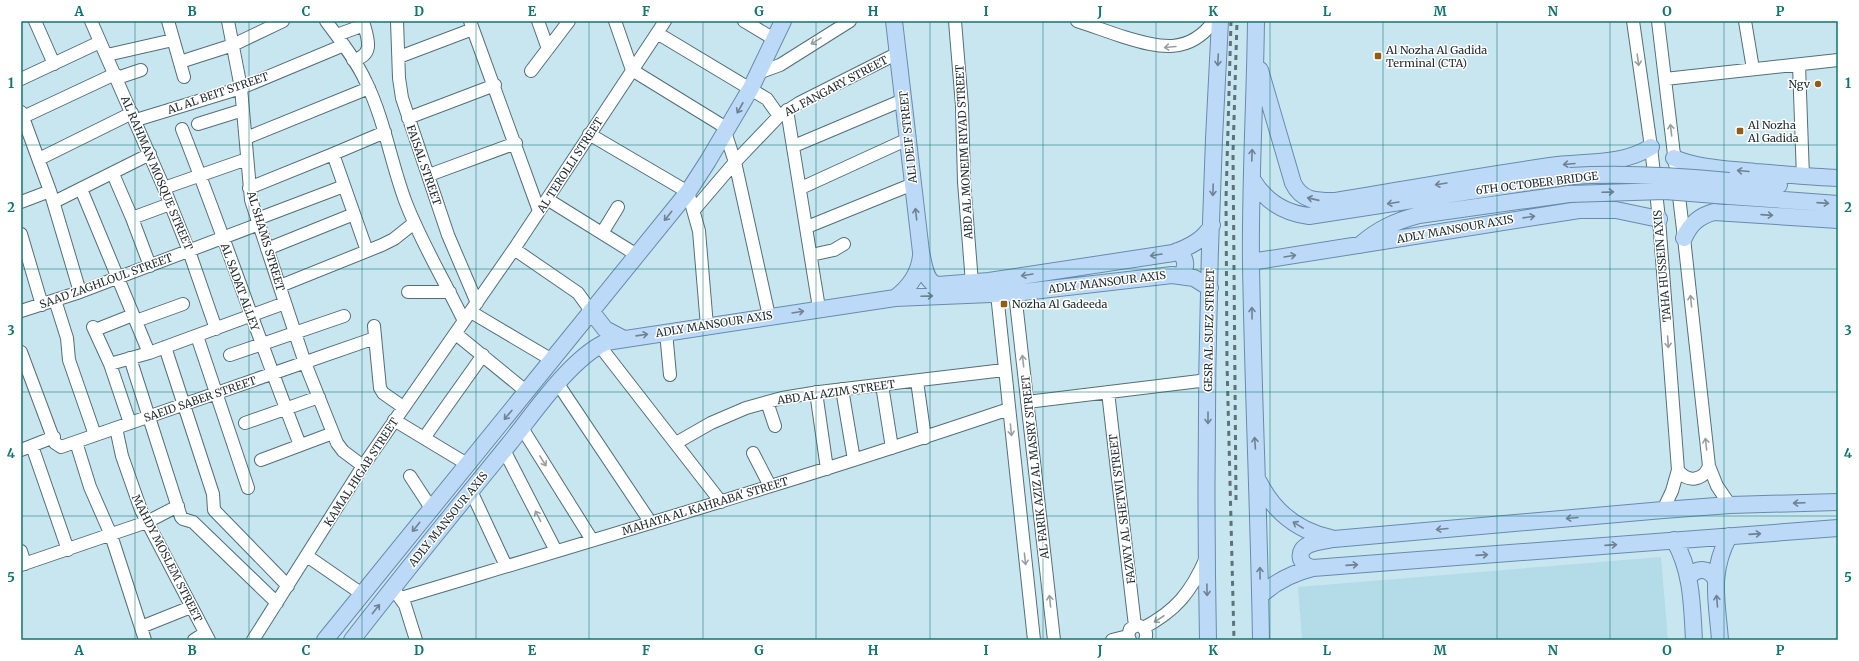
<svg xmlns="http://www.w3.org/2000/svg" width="1859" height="661" font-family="Merriweather,serif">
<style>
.built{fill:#b4dbe8}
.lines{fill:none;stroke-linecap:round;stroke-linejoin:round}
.minor-casing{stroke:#546f78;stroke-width:14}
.major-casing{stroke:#688bad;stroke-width:18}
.minor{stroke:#fff;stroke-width:12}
.major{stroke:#bcd9f7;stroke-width:16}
.rail{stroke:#5e7177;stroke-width:3;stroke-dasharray:5 5;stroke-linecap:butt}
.major-bridge-casing{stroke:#688bad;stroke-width:18;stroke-linecap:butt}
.major-bridge{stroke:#bcd9f7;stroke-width:16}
.oneway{stroke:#9aa0a1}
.oneway2{stroke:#6e8293}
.grid{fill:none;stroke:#0f766e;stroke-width:1;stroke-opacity:0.55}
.poi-dot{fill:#925d12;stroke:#fff;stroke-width:1.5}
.labels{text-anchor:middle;stroke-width:3;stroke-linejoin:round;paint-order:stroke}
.poi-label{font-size:11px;fill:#1f2b2f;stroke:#fff;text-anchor:start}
.street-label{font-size:11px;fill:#1f2b2f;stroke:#fff}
.neatline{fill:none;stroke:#0f766e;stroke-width:1.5}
.grid-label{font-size:13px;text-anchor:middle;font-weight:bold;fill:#0f766e}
</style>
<rect width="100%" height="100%" fill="#c8e6f0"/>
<path class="built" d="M1661,557L1668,640H1302L1298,587Z"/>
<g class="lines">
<g class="minor-casing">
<path id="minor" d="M35,21L54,64
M91,21L164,188L189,251L216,329
M168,21L184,77
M228,21L241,88L251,200L305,363L337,443L343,451L363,466
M326,21C340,40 356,60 366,82C385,121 391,164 406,203C422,244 445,282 464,321
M397,21L399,78L402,98L448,235L477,303
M470,21L539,211
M538,21L548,49
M615,21L632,70L728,129
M744,21L774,39
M955,21L962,106L964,182L972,283
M1077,21C1093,26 1108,32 1124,37C1159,48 1189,55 1214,21
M1633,21L1651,147L1659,219L1678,470L1672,491L1663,510
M1658,21L1684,238L1709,466L1717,486L1730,505
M1745,21L1753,69
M657,33L767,99L779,116
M337,35L364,25
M107,55L173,40
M399,57L473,29
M353,60C376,55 367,37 363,21
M180,62L233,45L283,21
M1799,65L1803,177
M531,71L569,21
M758,73L780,65L850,21
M117,78L141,70
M21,79L100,42
M1665,79L1838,60
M787,110L819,308
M21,112L50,191L80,292
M21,118L115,74
M408,118L495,85
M136,120L241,88L344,45
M198,124L243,110
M182,129C223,233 259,340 300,445
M725,132L735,162L769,316
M589,134L688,192L699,231L707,326
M246,138L369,88
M794,146L903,100
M333,154L367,251
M39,159L132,113
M113,174L132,218L150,266
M429,175L516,143
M164,188L247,159
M249,188L333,154L385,132
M801,188L908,139
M81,189L149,353
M547,199L637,255
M21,202L50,191
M54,202L150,154
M694,210L735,162L779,116L799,103L898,53
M132,218L170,204
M257,219L344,186
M807,227L913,184
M602,233L618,207
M21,234L42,305
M267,249L354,214
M514,249L578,293L591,311
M811,255L834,250L844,244
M280,286L382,245L394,239L414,223
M408,292H450
M1015,293L1054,640
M997,294L1034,640
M55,300L67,338L69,360L95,435
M21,311L80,292L259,224
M471,312L552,360
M136,321L183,304
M374,326L380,388L383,393L403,407
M93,327L110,364L130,423
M95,330L133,315
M666,332L670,375
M456,334L527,392
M197,336L248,488
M599,345L721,502
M165,347L213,494L214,510L288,586
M21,352L55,443L61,447L375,338
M230,355L344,316
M130,358L181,517L183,519L193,522L277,603
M110,364L149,353L285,303
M917,381L925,438
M558,384L651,523
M882,385L892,448
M842,389L854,460
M816,392L827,469
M1108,392L1135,626
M767,402L775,426
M1027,402L1208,380
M394,420L467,464
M245,423L319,397
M116,428L122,456L141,510L209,640
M522,428L592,540
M424,438L483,355
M76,442L90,487L111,535L145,640
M676,443L711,423L746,408L782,398L819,392L1004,370
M32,446L68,550
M21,450L54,437
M504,450L556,551
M753,453L770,486
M261,460L333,433
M1678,470C1687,483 1704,481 1709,466
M410,476L431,508
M471,491L506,566
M21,551L25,564
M307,556L362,594
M21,565L147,522L178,506
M395,591L405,605L416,640
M401,598C604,537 808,477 1009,409
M141,627L191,607
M1143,628C1176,611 1191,592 1206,558
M194,640L205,633
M253,640L363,466L514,249L665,21
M1112,640L1128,636
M1130,640L1128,636L1130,629L1137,625C1145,627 1148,633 1145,640"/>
</g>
<g class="major-casing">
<path id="major" d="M894,21L921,252C924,264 925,283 938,285L989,281L1173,253C1189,247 1204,240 1212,225
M1256,21C1255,102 1250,183 1251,264C1253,389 1259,514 1261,640
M1260,70L1293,183C1302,202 1318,201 1336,201C1408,189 1479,176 1550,166C1584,161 1621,166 1651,147
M1674,158C1700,169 1728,169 1755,172C1783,174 1810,177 1838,178
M1252,179C1265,201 1283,213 1309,216L1570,176
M1729,181L1779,185
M1728,196L1838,204
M1684,238C1690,224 1699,216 1714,212L1838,220
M1360,245C1378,229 1396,221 1419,215L1569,194
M1177,251C1186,257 1188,266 1181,275
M1251,262L1579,210H1616L1659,219
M895,298C910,287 919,274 921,256
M591,311L605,329L622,338
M1259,482C1274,512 1298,531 1331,538
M1674,540C1692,571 1692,605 1694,640
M1313,568C1308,567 1303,565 1301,559C1297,542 1323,541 1334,539L1663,510L1730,505L1838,502
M1689,577C1697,567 1708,568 1715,578
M1260,596C1276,581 1292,573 1313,568L1838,528
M325,640L688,192L708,161L751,88L783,21
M352,640C403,574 456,509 509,444C534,413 570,359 606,342L895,298L1015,293L1172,275L1194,278L1210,288
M1208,640C1204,434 1208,227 1220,21
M1720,640C1717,600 1709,574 1729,536"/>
</g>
<use href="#minor" class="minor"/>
<use href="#major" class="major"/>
<path class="rail" d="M1231,21L1226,199L1227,363L1234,640
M1236,500L1233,153L1237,21"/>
<g class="major-bridge-casing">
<path id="major-bridge" d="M1570,176C1623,173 1677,176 1729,181
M1569,194L1665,191L1728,196"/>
</g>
<use href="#major-bridge" class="major-bridge"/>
</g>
<defs><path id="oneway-shaft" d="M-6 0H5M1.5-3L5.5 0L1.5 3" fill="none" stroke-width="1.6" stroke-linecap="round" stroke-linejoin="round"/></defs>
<g class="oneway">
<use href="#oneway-shaft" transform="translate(816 41) rotate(149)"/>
<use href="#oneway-shaft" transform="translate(1170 47) rotate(175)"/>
<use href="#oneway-shaft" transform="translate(1638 60) rotate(82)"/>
<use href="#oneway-shaft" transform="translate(1671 130) rotate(-97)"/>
<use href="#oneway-shaft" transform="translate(1691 301) rotate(-96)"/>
<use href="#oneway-shaft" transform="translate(1668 342) rotate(86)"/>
<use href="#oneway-shaft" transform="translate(1023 361) rotate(-96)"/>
<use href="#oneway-shaft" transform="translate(1011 430) rotate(84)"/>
<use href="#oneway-shaft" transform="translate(1706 444) rotate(-96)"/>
<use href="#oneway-shaft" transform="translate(543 461) rotate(58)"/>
<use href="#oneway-shaft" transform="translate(538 516) rotate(-117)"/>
<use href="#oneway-shaft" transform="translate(1025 559) rotate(84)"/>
<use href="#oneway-shaft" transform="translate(1050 601) rotate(-96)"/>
<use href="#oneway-shaft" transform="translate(1159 619) rotate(147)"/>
</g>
<g class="oneway2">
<use href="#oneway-shaft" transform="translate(1218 60) rotate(93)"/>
<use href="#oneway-shaft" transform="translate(740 108) rotate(119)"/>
<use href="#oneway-shaft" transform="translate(1252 155) rotate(-88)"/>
<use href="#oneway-shaft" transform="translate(1569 164) rotate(175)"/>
<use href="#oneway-shaft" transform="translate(1743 171) rotate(-175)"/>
<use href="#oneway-shaft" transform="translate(1441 184) rotate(171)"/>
<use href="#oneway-shaft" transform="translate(1213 190) rotate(92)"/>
<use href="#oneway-shaft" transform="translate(1608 192) rotate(-2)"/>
<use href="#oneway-shaft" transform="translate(1313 199) rotate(-167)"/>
<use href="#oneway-shaft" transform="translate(1393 203) rotate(171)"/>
<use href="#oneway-shaft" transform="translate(1823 203) rotate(4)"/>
<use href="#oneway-shaft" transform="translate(916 214) rotate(-97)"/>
<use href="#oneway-shaft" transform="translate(1767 215) rotate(4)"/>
<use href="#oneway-shaft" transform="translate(668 216) rotate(129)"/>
<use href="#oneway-shaft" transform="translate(1529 217) rotate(-8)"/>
<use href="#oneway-shaft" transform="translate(1156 255) rotate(171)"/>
<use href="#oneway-shaft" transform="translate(1290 256) rotate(-9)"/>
<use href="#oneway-shaft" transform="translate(1027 275) rotate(171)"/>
<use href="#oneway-shaft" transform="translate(927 296) rotate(-2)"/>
<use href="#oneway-shaft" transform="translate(798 312) rotate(-9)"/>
<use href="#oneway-shaft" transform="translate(1252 313) rotate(-91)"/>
<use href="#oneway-shaft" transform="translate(642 335) rotate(-8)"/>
<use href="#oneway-shaft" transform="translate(508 415) rotate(130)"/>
<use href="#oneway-shaft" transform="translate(1208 418) rotate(90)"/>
<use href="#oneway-shaft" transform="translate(1255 443) rotate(-94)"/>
<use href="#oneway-shaft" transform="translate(1799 503) rotate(178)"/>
<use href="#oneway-shaft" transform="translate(1572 518) rotate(175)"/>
<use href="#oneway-shaft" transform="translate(1298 525) rotate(-149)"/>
<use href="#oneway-shaft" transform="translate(416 527) rotate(129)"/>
<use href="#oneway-shaft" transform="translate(1442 529) rotate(175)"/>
<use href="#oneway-shaft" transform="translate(1755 534) rotate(-4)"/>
<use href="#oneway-shaft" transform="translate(1611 545) rotate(-4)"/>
<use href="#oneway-shaft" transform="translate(1482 555) rotate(-4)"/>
<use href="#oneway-shaft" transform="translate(1352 565) rotate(-4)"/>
<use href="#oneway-shaft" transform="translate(1260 573) rotate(-91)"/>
<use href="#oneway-shaft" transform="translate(1207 590) rotate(89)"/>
<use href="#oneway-shaft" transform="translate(1717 601) rotate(-95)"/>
<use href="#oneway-shaft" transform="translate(376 609) rotate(-52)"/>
</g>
<path class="grid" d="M135,21V640M249,21V640M362,21V640M476,21V640M589,21V640M703,21V640M816,21V640M930,21V640M1043,21V640M1156,21V640M1270,21V640M1383,21V640M1497,21V640M1610,21V640M1724,21V640M21,145H1838M21,269H1838M21,392H1838M21,516H1838"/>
<g class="poi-dot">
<rect x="1374" y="52" width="8" height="8" rx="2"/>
<circle cx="1818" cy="84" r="4"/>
<rect x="1736" y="127" width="8" height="8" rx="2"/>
<rect x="1000" y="300" width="8" height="8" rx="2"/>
</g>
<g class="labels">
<g class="poi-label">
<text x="1386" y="54">Al Nozha Al Gadida<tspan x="1386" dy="13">Terminal (CTA)</tspan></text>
<text x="1810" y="88" text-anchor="end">Ngv</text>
<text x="1748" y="129">Al Nozha<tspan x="1748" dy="13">Al Gadida</tspan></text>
<text x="1012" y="308">Nozha Al Gadeeda</text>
</g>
<g class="street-label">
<text transform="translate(836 86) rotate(-28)" y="4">AL FANGARY STREET</text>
<text transform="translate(218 93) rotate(-19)" y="4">AL AL BEIT STREET</text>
<text transform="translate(908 137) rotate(-96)" y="4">ALI DEIF STREET</text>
<text transform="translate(964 152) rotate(-93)" y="4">ABD AL MONEIM RIYAD STREET</text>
<text transform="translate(424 165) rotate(71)" y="4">FAISAL STREET</text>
<text transform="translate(570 165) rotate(-57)" y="4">AL TEROLLI STREET</text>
<text transform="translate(157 173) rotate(67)" y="4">AL RAHMAN MOSQUE STREET</text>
<text transform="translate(1537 183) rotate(-7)" y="4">6TH OCTOBER BRIDGE</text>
<text transform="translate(1455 229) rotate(-10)" y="4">ADLY MANSOUR AXIS</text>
<text transform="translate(266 241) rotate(73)" y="4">AL SHAMS STREET</text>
<text transform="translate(1662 266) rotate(-95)" y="4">TAHA HUSSEIN AXIS</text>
<text transform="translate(106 281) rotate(-20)" y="4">SAAD ZAGHLOUL STREET</text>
<text transform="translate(1107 282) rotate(-7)" y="4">ADLY MANSOUR AXIS</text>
<text transform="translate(240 287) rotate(70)" y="4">AL SADAT ALLEY</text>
<text transform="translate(714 324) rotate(-9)" y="4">ADLY MANSOUR AXIS</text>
<text transform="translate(1209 330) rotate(-89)" y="4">GESR AL SUEZ STREET</text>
<text transform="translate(836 392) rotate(-8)" y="4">ABD AL AZIM STREET</text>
<text transform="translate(200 399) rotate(-19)" y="4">SAEID SABER STREET</text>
<text transform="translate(1035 467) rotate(-96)" y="4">AL FARIK AZIZ AL MASRY STREET</text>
<text transform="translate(361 472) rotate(-57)" y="4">KAMAL HIGAB STREET</text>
<text transform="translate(705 506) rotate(-17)" y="4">MAHATA AL KAHRABA' STREET</text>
<text transform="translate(1122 509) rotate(-97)" y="4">FAZWY AL SHETWI STREET</text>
<text transform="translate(448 519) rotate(-51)" y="4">ADLY MANSOUR AXIS</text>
<text transform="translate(167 558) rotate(63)" y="4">MAHDY MOSLEM STREET</text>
</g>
</g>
<rect width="1859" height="661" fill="none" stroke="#ffffff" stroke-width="44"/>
<rect x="22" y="22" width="1815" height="617" class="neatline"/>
<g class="grid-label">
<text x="79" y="16">A</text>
<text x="192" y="16">B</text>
<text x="306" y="16">C</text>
<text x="419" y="16">D</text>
<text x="532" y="16">E</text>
<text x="646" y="16">F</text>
<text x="759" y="16">G</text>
<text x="873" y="16">H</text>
<text x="986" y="16">I</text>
<text x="1100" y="16">J</text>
<text x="1213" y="16">K</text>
<text x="1327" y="16">L</text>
<text x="1440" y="16">M</text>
<text x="1553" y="16">N</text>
<text x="1667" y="16">O</text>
<text x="1780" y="16">P</text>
<text x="11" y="88">1</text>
<text x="1848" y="88">1</text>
<text x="11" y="212">2</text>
<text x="1848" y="212">2</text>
<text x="11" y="335">3</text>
<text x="1848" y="335">3</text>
<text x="11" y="458">4</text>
<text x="1848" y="458">4</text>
<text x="11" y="582">5</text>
<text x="1848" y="582">5</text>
<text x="79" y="655">A</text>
<text x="192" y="655">B</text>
<text x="306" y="655">C</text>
<text x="419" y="655">D</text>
<text x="532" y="655">E</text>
<text x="646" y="655">F</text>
<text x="759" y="655">G</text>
<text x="873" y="655">H</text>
<text x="986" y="655">I</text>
<text x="1100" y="655">J</text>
<text x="1213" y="655">K</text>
<text x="1327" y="655">L</text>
<text x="1440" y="655">M</text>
<text x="1553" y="655">N</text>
<text x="1667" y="655">O</text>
<text x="1780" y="655">P</text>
</g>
</svg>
